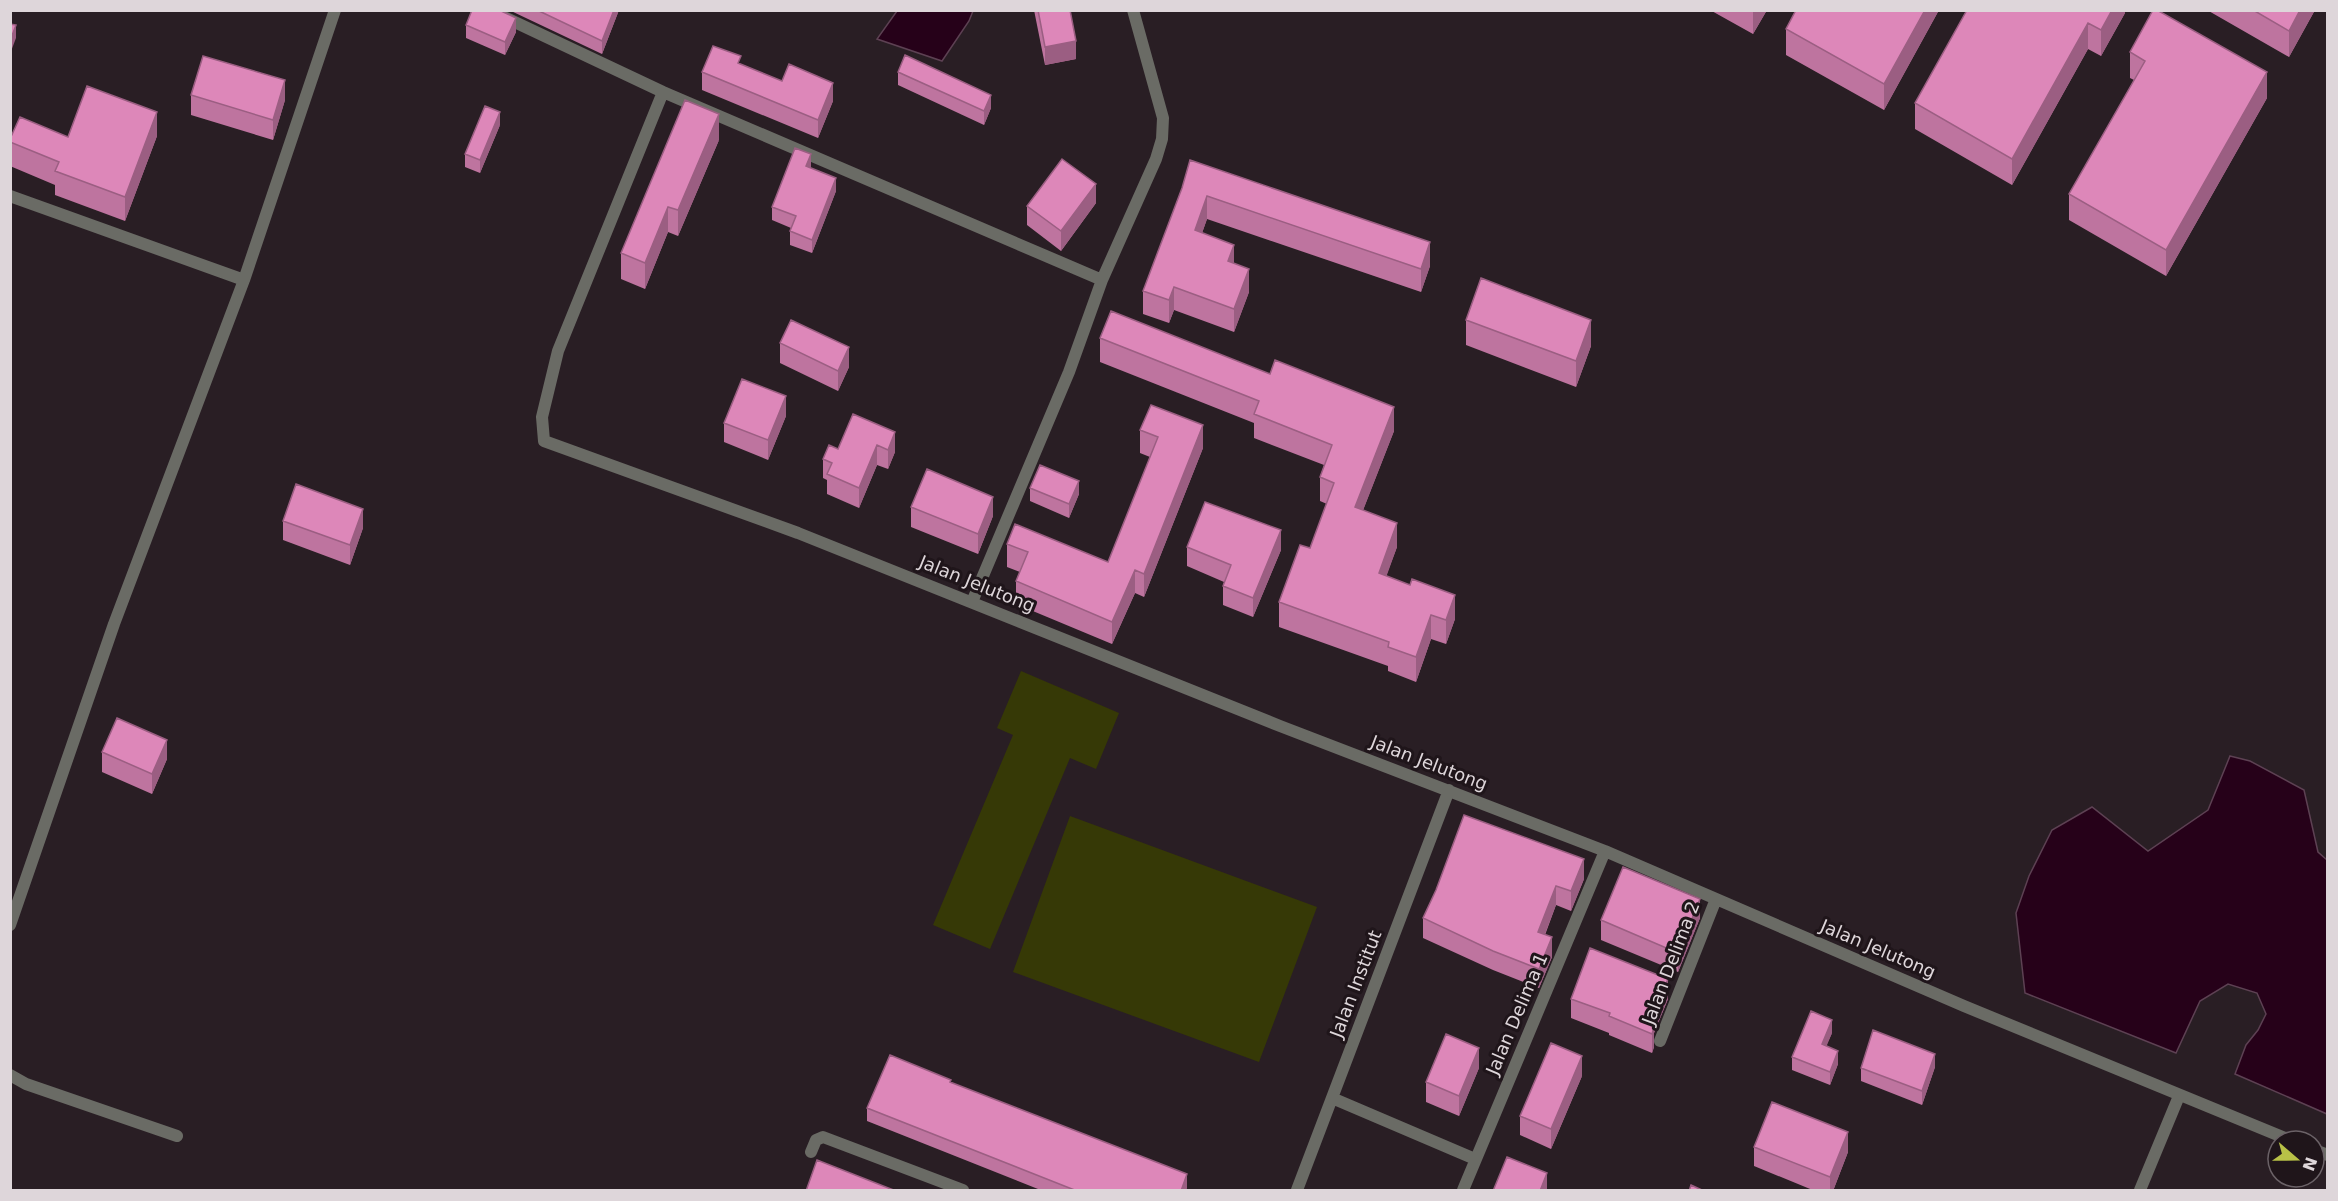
<svg xmlns="http://www.w3.org/2000/svg" width="2338" height="1201" font-family="'DejaVu Sans',sans-serif">
<style>
.green{fill:#363906}
.water{fill:#260119;stroke:#5d4153;stroke-width:1.5}
.lines{fill:none;stroke-linecap:round;stroke-linejoin:round}
.minor{stroke:#6a6b65;stroke-width:12}
.wall{fill:#be749f}
.shaded-wall{fill:#9b5e82}
.building{fill:#dd87b9;stroke:#9b5e82;stroke-width:1.5}
.labels{text-anchor:middle;stroke-width:6;stroke-linejoin:round;paint-order:stroke}
.street-label{font-size:18px;fill:#ded6da;stroke:#1f151a}
</style>
<rect width="100%" height="100%" fill="#291e24"/>
<path class="green" d="M1021,671L1119,713L1096,769L1070,758L990,949L933,925L1013,735L997,728Z
M1070,816L1317,907L1259,1062L1013,972Z"/>
<path class="water" d="M897,11V10L973,11L969,21L942,61L877,39Z
M2230,756L2250,761L2304,790L2318,852L2327,860V1114L2235,1074L2246,1045L2258,1030L2266,1014L2257,993L2228,984L2200,1001L2176,1053L2025,993L2016,913L2029,876L2052,830L2092,807L2148,851L2208,810Z"/>
<g class="lines">
<path class="minor" d="M489,10L663,92L1102,280
M663,92L558,351L542,417L544,441L798,533L1280,726L1605,851L1964,1006L2292,1141
M10,196L244,280
M972,602L1069,372L1102,280L1156,159L1162,139L1163,118L1133,10
M10,925L114,624L244,280L335,10
M1660,1041L1716,899
M10,1075L26,1084L177,1136
M1332,1098L1475,1159
M2314,1150L2328,1155
M811,1152L816,1140L823,1137L963,1190
M1297,1190L1449,790
M1463,1190L1605,851
M2140,1190L2179,1096"/>
</g>
<path class="wall" d="M509,10H619L602,54Z
M1034,10H1070L1076,59L1045,65Z
M1710,10H1767L1753,34Z
M1796,10H1939L1884,110L1786,55V29Z
M1967,10H2125V13L2101,56L2088,49L2012,185L1915,129V103Z
M2207,10H2315L2289,57Z
M466,25L516,32L505,55L466,38Z
M2130,52L2267,98L2166,276L2069,220V194L2134,80L2130,78Z
M741,64L782,81L833,101L818,138L702,90V72Z
M898,72L991,108L984,125L898,85Z
M191,95L285,100L273,140L191,115Z
M500,125L480,173L465,167V154Z
M157,136L125,221L55,195V185L10,166V139Z
M719,140L678,236L668,232L645,289L621,279V253Z
M811,167V168L836,191L812,253L790,245V231L791,228L772,220V207Z
M1182,188L1430,266L1421,292L1207,219L1202,233L1234,263L1249,292L1234,332L1174,310L1169,323L1143,314V291Z
M1096,203L1061,251L1027,225V206Z
M1466,320L1591,346L1576,387L1466,345Z
M1100,338L1394,431L1363,510L1397,547L1386,576L1455,619L1446,644L1431,639L1416,682L1388,671V666L1279,627V602L1310,548L1327,504L1320,501V477L1324,465L1254,438V423L1100,362Z
M780,343L849,367L838,391L780,363Z
M853,414L895,452L888,469L877,465L859,508L827,494V480L823,478V459L838,449Z
M786,416L768,460L724,442V423Z
M1140,430L1203,448L1144,597L1135,593L1112,644L1016,604V581L1020,572L1007,567V544L1108,562L1150,457L1140,453Z
M1030,488L1079,494L1069,518L1030,501Z
M911,507L993,516L978,554L911,527Z
M283,521L363,528L350,565L283,540Z
M1187,547L1281,550L1253,617L1223,605V586L1224,582L1187,566Z
M102,752L167,759L152,794L102,772Z
M1584,879L1571,911L1556,905L1545,935L1552,957L1539,988L1493,970L1423,938V918Z
M1700,918L1678,972L1601,940V920Z
M1571,999H1668L1654,1033V1047L1652,1053L1609,1035V1033L1571,1018Z
M1832,1033L1826,1046L1838,1064L1830,1085L1792,1070V1057Z
M1935,1067L1922,1105L1861,1081V1068Z
M1479,1068L1459,1116L1426,1102V1082Z
M1582,1076L1551,1149L1520,1135V1116Z
M867,1108L1187,1187L1186,1191H1043L867,1121Z
M1754,1147L1848,1152L1833,1191H1815L1754,1166Z"/>
<path class="shaded-wall" d="M614,10H619L602,54V41Z
M1753,10H1767L1753,34Z
M1925,10H1939L1884,110V84Z
M2112,10H2125V13L2101,56V30Z
M2300,10H2315L2289,57V31Z
M516,18V32L505,55V42Z
M2088,23V49L2012,185V159Z
M16,25V38L10,54V41Z
M1076,41V59L1045,65V47Z
M2267,72V98L2166,276V250Z
M285,80V100L273,140V120Z
M833,83V101L818,138V120Z
M991,95V108L984,125V111Z
M157,112V136L125,221V197Z
M500,112V125L480,173V160Z
M719,114V140L678,236V210Z
M811,154V167L806,180V166Z
M836,178V191L812,253V240Z
M1096,184V203L1061,251V231Z
M1207,196V219L1195,253V230Z
M668,207V232L645,289V263Z
M1430,242V266L1421,292V269Z
M1234,245V268L1228,261Z
M1249,269V292L1234,332V309Z
M1174,287V310L1169,323V300Z
M1591,320V346L1576,387V361Z
M849,347V367L838,391V371Z
M786,396V416L768,460V440Z
M1394,407V431L1355,531V507Z
M1203,425V448L1144,597V574Z
M895,432V452L888,469V450Z
M877,445V465L859,508V488Z
M1079,481V494L1069,518V504Z
M993,497V516L978,554V534Z
M363,509V528L350,565V545Z
M1397,523V547L1379,597V573Z
M1281,530V550L1253,617V598Z
M1135,570V593L1112,644V622Z
M1455,595V619L1446,644V620Z
M1431,615V639L1416,682V657Z
M167,740V759L152,794V774Z
M1584,859V879L1571,911V891Z
M1556,886V905L1538,952V932Z
M1700,899V918L1678,972V953Z
M1552,937V957L1539,988V969Z
M1668,979V999L1654,1033V1047L1652,1053V1018Z
M1832,1020V1033L1822,1057V1044Z
M1479,1048V1068L1459,1116V1096Z
M1838,1051V1064L1830,1085V1072Z
M1935,1054V1067L1922,1105V1091Z
M1582,1056V1076L1551,1149V1129Z
M1848,1132V1152L1833,1191H1830V1177Z
M1547,1173V1191H1540Z
M1187,1174V1187L1186,1191H1181Z"/>
<path class="building" d="M472,10H499L516,18L505,42L466,25Z
M537,10H614L602,41Z
M1038,10H1070L1076,41L1045,47Z
M1796,10H1925L1884,84L1786,29Z
M1967,10H2112L2101,30L2088,23L2012,159L1915,103Z
M2153,10H2157L2267,72L2166,250L2069,194L2145,61L2130,52Z
M2253,10H2300L2289,31Z
M10,24L16,25L10,41Z
M713,46L741,56L738,63L782,81L789,64L833,83L818,120L702,72Z
M905,55L991,95L984,111L898,72Z
M203,56L285,80L273,120L191,95Z
M87,86L157,112L125,197L55,171L59,162L10,142V139L20,117L68,137Z
M685,100L719,114L678,210L668,207L645,263L621,253Z
M485,106L500,112L480,160L465,154Z
M795,148L811,154L806,166L836,178L812,240L790,231L796,216L772,207Z
M1062,159L1096,184L1061,231L1027,206Z
M1190,160L1430,242L1421,269L1207,196L1195,230L1234,245L1228,261L1249,269L1234,309L1174,287L1169,300L1143,291L1182,188Z
M1481,278L1591,320L1576,361L1466,320Z
M1111,311L1270,374L1275,360L1394,407L1355,507L1397,523L1379,573L1410,585L1412,579L1455,595L1446,620L1431,615L1416,657L1388,647L1389,642L1279,602L1300,545L1310,548L1334,483L1320,477L1332,445L1254,414L1259,401L1100,338Z
M791,320L849,347L838,371L780,343Z
M742,379L786,396L768,440L724,423Z
M1151,405L1203,425L1144,574L1135,570L1112,622L1016,581L1028,552L1007,544L1015,524L1108,562L1158,437L1140,430Z
M853,414L895,432L888,450L877,445L859,488L827,474L832,463L823,459L829,445L838,449Z
M1040,465L1079,481L1069,504L1030,488Z
M927,469L993,497L978,534L911,507Z
M296,484L363,509L350,545L283,521Z
M1205,502L1281,530L1253,598L1223,586L1231,565L1187,547Z
M117,718L167,740L152,774L102,752Z
M1464,815L1584,859L1571,891L1556,886L1538,932L1552,937L1539,969L1493,951L1423,918L1436,890Z
M1623,867L1700,899L1678,953L1601,920Z
M1590,948L1668,979L1652,1018L1654,1027L1652,1034L1609,1016L1610,1013L1571,999Z
M1811,1011L1832,1020L1822,1044L1838,1051L1830,1072L1792,1057Z
M1873,1030L1935,1054L1922,1091L1861,1068Z
M1446,1034L1479,1048L1459,1096L1426,1082Z
M1551,1043L1582,1056L1551,1129L1520,1116Z
M890,1055L951,1080L950,1082L1187,1174L1181,1191H1077L867,1108Z
M1772,1102L1848,1132L1830,1177L1754,1147Z
M1507,1157L1547,1173L1540,1191H1493Z
M817,1160L896,1191H806Z
M1691,1185L1704,1191H1689Z"/>
<g class="labels">
<g class="street-label">
<text transform="translate(977 584) rotate(22)" y="6">Jalan Jelutong</text>
<text transform="translate(1429 763) rotate(21)" y="6">Jalan Jelutong</text>
<text transform="translate(1878 949) rotate(23)" y="6">Jalan Jelutong</text>
<text transform="translate(1671 963) rotate(-69)" y="6">Jalan Delima 2</text>
<text transform="translate(1356 984) rotate(-69)" y="6">Jalan Institut</text>
<text transform="translate(1517 1014) rotate(-67)" y="6">Jalan Delima 1</text>
</g>
</g>
<rect width="2338" height="1201" fill="none" stroke="#ded6da" stroke-width="24"/>
<g transform="translate(2296 1159) rotate(110)"><circle r="28" fill="#1f151a" stroke="#6b6267" stroke-width="1.5"/>
<path d="M0-4.5L10 22L0 15L-10 22Z" fill="#b8c147"/>
<text y="-9" font-size="16" font-weight="bold" text-anchor="middle" fill="#ded6da">N</text>
</g>
</svg>
